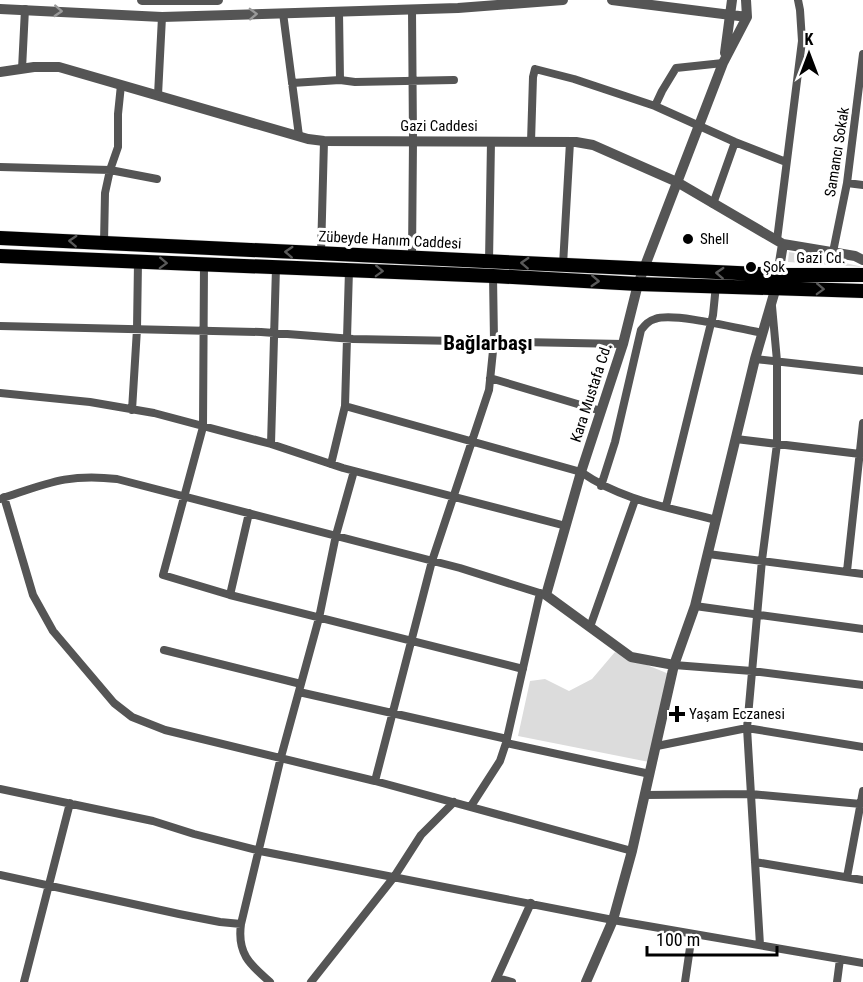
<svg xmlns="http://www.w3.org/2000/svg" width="863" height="982" font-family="'Roboto Condensed',sans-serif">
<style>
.green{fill:#dcdcdc}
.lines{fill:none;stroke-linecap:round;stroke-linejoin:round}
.primary-casing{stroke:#dbdbdb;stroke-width:15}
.minor{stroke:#555;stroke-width:8}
.tertiary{stroke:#555;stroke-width:10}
.primary{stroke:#000;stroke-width:14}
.oneway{stroke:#999}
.oneway2{stroke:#595959}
.poi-dot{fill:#000;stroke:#fff;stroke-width:2}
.labels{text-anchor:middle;stroke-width:6;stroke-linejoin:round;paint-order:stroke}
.street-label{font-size:15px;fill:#000;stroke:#fff}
.poi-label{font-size:15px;fill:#000;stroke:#fff;text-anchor:start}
.district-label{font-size:21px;font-weight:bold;fill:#000;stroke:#fff}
</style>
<rect width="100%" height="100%" fill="#fff"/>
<path class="green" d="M789,252L819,257L863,267L788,262Z
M615,652L669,674L649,762L518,736L530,681L545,679L569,691L592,679Z"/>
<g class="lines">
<g class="primary-casing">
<path id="primary" d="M0,238L778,275H863
M0,256L493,276L638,284L863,291"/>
</g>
<path class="minor" d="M339,12L340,80
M283,13L299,136
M22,69L25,9
M292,83L340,80L355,82L454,80
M158,95L162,17
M655,106L662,91L676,68L723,63
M531,142L533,77L535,69L574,79L655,106L735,142L786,162
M0,167L110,170L157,179
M847,183L863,185
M713,204L735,142
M777,240L802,41L800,10L798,0
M104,243L105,193L110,170L118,147V114L121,85
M833,252L847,183L863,54
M321,253L324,141
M412,258L413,140L412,10
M489,262L491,141
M204,264L203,427L163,575L230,595L523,669
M563,265L570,142
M0,326L261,332L353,339L623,344
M755,359L863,371
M490,378L601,411
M0,393L90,402L154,413L271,444L343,468L566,526
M345,406L581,472C623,501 668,507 716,520
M132,410L137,329L138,262
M736,439L860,454
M271,444L276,267
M331,464L345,406L349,270
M601,486L615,442L641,330C645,325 648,321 655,319C674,312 740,329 763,333
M4,497L33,595L53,631L114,703L132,717L165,730L375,781L632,851
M0,499C46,484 67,473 117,479L460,568L546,595
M666,506L713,315L716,285
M708,554L863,574
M847,571L863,423
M230,595L249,513
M695,606L863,629
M590,627L635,500
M164,650L301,684
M674,665L752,671L863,685
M299,692L507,739
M506,743L650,774
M657,746L747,728L863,747
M375,781L432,561L489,390L494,341L493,276
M0,789L153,821L194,834L260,851L613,920L863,963
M645,795L751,794L861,804
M471,806L500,761L506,743L540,593
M755,862L863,880
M0,875L179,914L220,922L241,924
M847,877L863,791
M760,945L747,728L762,560L777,444V361L772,306
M497,978L512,982
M24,982L70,803
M270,982C249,964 237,953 241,924L281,757L319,618L336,535L354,471
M311,982L394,877L421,835L454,802
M495,982L531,903
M685,982L692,934
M837,982L840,959"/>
<path class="tertiary" d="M142,0H218
M612,0L747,17
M0,9L162,17L458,8L563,0
M725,53L732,0
M0,72L34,67H59L308,139L324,141L576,142L593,145L677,182L783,244L855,256L863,260
M674,665L631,657L546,595L581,472L623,344L638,284L723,63L747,17L746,0
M586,982L613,920L632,851L674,665L695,606L755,359L776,287L783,244"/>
<use href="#primary" class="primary"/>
</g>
<defs><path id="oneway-chevron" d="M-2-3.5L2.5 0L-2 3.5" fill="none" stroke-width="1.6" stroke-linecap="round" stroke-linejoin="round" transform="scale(1.5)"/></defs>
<g class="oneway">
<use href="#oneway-chevron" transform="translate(58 11) rotate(3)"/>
<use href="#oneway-chevron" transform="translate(253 14) rotate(-2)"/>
</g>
<g class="oneway2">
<use href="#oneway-chevron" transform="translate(73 241) rotate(-177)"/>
<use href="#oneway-chevron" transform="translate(289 252) rotate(-177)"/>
<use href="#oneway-chevron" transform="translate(163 263) rotate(2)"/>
<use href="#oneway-chevron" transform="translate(525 263) rotate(-177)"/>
<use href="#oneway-chevron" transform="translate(379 271) rotate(2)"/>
<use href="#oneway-chevron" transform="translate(720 273) rotate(-177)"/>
<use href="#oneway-chevron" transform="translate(595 281) rotate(3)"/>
<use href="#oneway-chevron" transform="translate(820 289) rotate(2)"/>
</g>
<g class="poi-dot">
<circle cx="688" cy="239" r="6"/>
<circle cx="751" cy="267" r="6"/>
<path d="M674 705h6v6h6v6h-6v6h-6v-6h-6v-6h6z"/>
</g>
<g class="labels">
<g class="street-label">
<text x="439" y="131">Gazi Caddesi</text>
<text transform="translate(837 152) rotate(-81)" y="5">Samancı Sokak</text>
<text transform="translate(390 240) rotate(3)" y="5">Zübeyde Hanım Caddesi</text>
<text x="821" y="263">Gazi Cd.</text>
<text transform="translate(591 393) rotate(-72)" y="5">Kara Mustafa Cd.</text>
</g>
<g class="poi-label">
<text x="700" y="244">Shell</text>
<text x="763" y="272">Şok</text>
<text x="689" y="719">Yaşam Eczanesi</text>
</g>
<g class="district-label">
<text x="488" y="350">Bağlarbaşı</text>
</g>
</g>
<g transform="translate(809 54)" stroke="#ffffff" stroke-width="4.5" paint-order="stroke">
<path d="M0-4.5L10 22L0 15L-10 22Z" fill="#000000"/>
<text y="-9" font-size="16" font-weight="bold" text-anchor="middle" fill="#000000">K</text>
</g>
<path d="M647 946v9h130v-9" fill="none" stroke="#000000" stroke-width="3"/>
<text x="656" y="946" font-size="18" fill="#000000" stroke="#ffffff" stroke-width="4.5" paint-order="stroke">100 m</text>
</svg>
